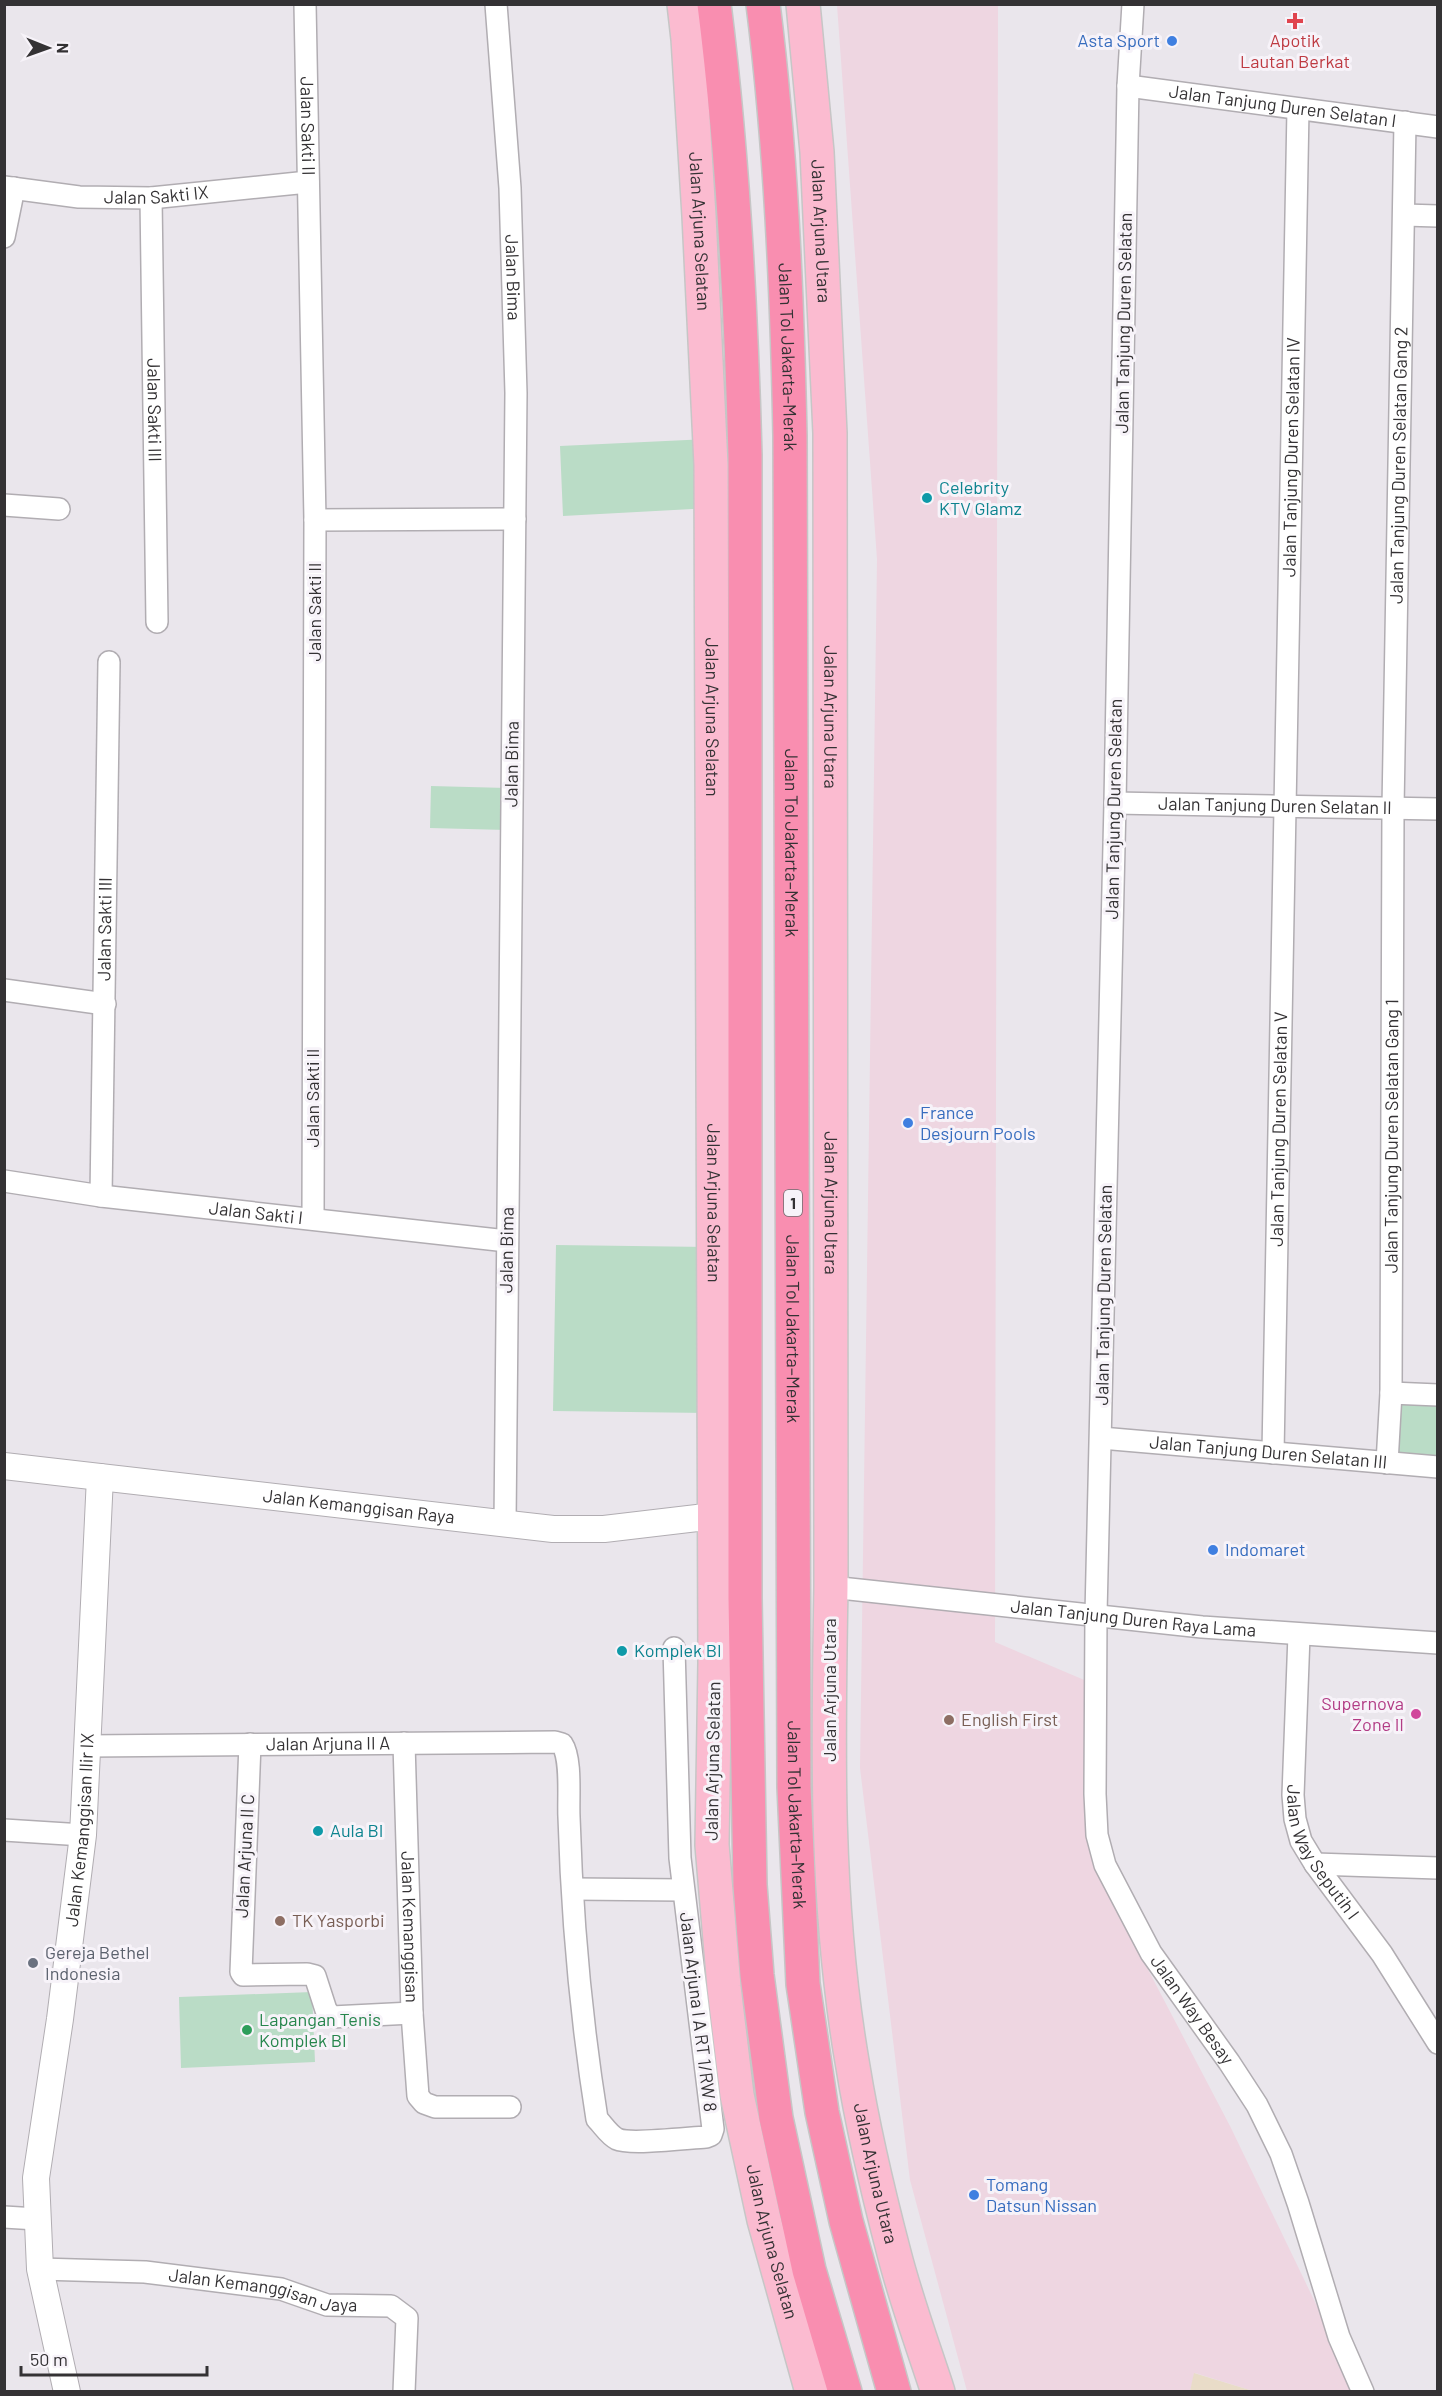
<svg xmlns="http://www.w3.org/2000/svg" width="1442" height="2396" font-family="Barlow,sans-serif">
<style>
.commercial{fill:#eed6e1}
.medical{fill:#e9dcc8}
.green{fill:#badcc6}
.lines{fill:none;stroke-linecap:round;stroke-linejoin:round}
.minor-casing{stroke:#b1adb2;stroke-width:24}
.tertiary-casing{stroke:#b1adb2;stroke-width:28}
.primary-casing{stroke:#c6c6c6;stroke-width:36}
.motorway-casing{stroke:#c6c6c6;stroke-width:36}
.minor{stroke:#fff;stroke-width:21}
.tertiary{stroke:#fff;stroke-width:26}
.primary{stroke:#fbbbd0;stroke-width:33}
.motorway{stroke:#f98eb0;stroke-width:33}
.health-dot{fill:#e0444e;stroke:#f7f3f9;stroke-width:2}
.shop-dot{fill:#3f7fe0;stroke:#f7f3f9;stroke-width:2}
.culture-dot{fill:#0f9aa8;stroke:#f7f3f9;stroke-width:2}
.hotel-dot{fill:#d1479c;stroke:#f7f3f9;stroke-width:2}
.education-dot{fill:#8d6e63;stroke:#f7f3f9;stroke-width:2}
.worship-dot{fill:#6b7280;stroke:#f7f3f9;stroke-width:2}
.leisure-dot{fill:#2e9e5b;stroke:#f7f3f9;stroke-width:2}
.labels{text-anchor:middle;stroke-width:6;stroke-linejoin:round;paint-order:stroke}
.shield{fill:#f7f3f9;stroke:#6e6c6f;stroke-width:1.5}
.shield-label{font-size:16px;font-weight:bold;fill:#343234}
.shop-label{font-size:18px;fill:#366cbe;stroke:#f7f3f9;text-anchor:start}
.health-label{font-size:18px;fill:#be3a42;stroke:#f7f3f9}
.street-label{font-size:18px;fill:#343234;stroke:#f7f3f9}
.culture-label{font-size:18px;fill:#0d838f;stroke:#f7f3f9;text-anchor:start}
.hotel-label{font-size:18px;fill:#b23c85;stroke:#f7f3f9;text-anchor:end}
.education-label{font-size:18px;fill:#785e54;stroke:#f7f3f9;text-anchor:start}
.worship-label{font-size:18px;fill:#5b616d;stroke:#f7f3f9;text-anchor:start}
.leisure-label{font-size:18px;fill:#27864d;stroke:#f7f3f9;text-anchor:start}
</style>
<rect width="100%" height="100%" fill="#eae6ec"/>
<path class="commercial" d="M837,5H998L995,1642L1089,1682L1111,1899L1230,2126L1358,2391H1253L1195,2373L1190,2391H967L910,2180L860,1768L877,559Z"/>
<path class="medical" d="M1194,2373L1253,2391H1190Z"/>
<path class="green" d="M708,439L711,508L563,516L560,446Z
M431,786L507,788L506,830L430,828Z
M556,1245L709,1247L707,1413L553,1411Z
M1393,1396L1437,1398V1473L1392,1469Z
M312,1992L315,2062L181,2068L179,1997Z"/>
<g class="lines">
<g class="minor-casing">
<g id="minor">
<path id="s1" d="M305,4L315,520L313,1219"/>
<path id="s2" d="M496,4L510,188L516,393L505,1524"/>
<path id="s3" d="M1133,4L1128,86L1115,803L1096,1614L1095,1794L1097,1835L1105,1865L1151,1953L1229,2062L1257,2105L1281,2154L1298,2203L1339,2337L1363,2392"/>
<path id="s4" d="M1128,86L1438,127"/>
<path id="s5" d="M4,187L79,197L151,198L308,182"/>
<path id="s6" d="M151,198L157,622"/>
<path d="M1404,215L1438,216"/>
<path d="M4,237L14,188"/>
<path d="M4,505L59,509"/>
<path d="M315,520L515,519"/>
<path id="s7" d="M1115,803L1438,809"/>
<path d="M4,990L105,1004"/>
<path id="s8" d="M4,1181L101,1196L507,1241"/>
<path id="s9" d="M101,1196L109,662"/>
<path d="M1391,1393L1438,1395"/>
<path id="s10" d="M1101,1438L1438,1467"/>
<path id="s11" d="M1273,1453L1298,109"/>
<path id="s12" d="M1387,1463L1391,1393L1393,808L1405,122"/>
<path id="s13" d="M831,1587L1202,1627L1438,1643"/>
<path id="s14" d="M1299,1635L1293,1795L1295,1819L1301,1841L1315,1864L1382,1954L1438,2043"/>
<path id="s15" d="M404,1743L412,2013L418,2096L424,2103L435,2107H510"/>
<path d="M250,1744L241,1972L243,1975L307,1974L315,1976L326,2010L332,2017L412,2013"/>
<path id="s16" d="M88,1746L555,1742L562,1744C572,1759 568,1798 569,1817C572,1918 581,2019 597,2119C603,2125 609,2135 617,2139C630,2145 688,2138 706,2137L711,2135L713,2129L680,1858L674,1648"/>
<path d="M4,1830L83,1835"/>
<path d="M1315,1864L1438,1868"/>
<path d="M573,1889L682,1890"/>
<path d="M4,2217L37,2219"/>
<path id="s17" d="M40,2269L145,2272L281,2289L327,2305L391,2306L407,2318L404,2392"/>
</g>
</g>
<g class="tertiary-casing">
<g id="tertiary">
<path id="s18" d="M4,1466L553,1529H604L714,1516"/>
<path id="s19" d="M67,2392L40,2269L36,2178L60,2019L83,1835L100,1477"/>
</g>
</g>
<g class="primary-casing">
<g id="primary">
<path id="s20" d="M684,4L688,39L699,216L711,465L715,1663L712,1845L724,1987L737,2095L764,2220L812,2392"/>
<path id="s21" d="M803,4L817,152L830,433L831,1587C828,1746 825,1908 853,2067C863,2129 878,2192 894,2253C906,2300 923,2346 938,2392"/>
</g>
</g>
<g class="motorway-casing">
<g id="motorway">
<path d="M714,4C733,154 741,305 745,455V1598L750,1885L757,1975L776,2118L809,2270L845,2392"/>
<path id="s22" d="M763,4C781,147 787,292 790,436L794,1787L803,1984L822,2112L846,2221L894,2392"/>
</g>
</g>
<use href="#minor" class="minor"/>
<use href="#tertiary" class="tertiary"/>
<use href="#primary" class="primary"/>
<use href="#motorway" class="motorway"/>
</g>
<path class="health-dot" d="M1292 12h6v6h6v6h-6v6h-6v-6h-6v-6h6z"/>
<g class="shop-dot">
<circle cx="1172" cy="41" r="6"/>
<circle cx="908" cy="1123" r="6"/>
<circle cx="1213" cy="1550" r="6"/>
<circle cx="974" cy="2195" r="6"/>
</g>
<g class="culture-dot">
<circle cx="927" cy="498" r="6"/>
<circle cx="622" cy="1651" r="6"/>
<circle cx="318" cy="1831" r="6"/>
</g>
<circle class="hotel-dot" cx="1416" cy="1714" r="6"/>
<g class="education-dot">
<circle cx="949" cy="1720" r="6"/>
<circle cx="280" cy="1921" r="6"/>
</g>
<circle class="worship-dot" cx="33" cy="1963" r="6"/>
<circle class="leisure-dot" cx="247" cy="2030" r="6"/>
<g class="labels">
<rect class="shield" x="784" y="1190" width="18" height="26" rx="4.5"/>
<g class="shield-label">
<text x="793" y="1209">1</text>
</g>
<g class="shop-label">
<text x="1160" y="47" text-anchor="end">Asta Sport</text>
<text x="920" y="1119">France<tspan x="920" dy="21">Desjourn Pools</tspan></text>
<text x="1225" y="1556">Indomaret</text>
<text x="986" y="2191">Tomang<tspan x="986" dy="21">Datsun Nissan</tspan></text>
</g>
<g class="health-label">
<text x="1295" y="47">Apotik<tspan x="1295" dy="21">Lautan Berkat</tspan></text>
</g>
<g class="street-label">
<text dy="6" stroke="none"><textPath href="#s4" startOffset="156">Jalan Tanjung Duren Selatan I</textPath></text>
<text dy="6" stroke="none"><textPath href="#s1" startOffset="122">Jalan Sakti II</textPath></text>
<text dy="6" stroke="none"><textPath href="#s5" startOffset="153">Jalan Sakti IX</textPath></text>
<text dy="6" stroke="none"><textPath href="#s20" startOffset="228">Jalan Arjuna Selatan</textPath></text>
<text dy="6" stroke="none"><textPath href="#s21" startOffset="228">Jalan Arjuna Utara</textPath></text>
<text dy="6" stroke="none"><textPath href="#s2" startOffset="274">Jalan Bima</textPath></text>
<text transform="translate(1124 323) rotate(-89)" y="6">Jalan Tanjung Duren Selatan</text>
<text dy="6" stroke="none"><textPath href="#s22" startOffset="354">Jalan Tol Jakarta–Merak</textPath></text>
<text dy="6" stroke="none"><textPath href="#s6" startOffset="212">Jalan Sakti III</textPath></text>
<text dy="6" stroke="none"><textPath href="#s11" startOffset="996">Jalan Tanjung Duren Selatan IV</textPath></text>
<text dy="6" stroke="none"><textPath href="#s12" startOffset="998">Jalan Tanjung Duren Selatan Gang 2</textPath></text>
<text transform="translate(315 612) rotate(-90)" y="6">Jalan Sakti II</text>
<text dy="6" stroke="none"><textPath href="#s20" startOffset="714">Jalan Arjuna Selatan</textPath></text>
<text dy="6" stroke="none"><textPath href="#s21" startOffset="714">Jalan Arjuna Utara</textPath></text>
<text transform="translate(512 764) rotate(-89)" y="6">Jalan Bima</text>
<text dy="6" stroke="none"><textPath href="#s7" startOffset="160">Jalan Tanjung Duren Selatan II</textPath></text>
<text transform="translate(1114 809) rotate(-89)" y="6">Jalan Tanjung Duren Selatan</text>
<text dy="6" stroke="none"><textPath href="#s22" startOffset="840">Jalan Tol Jakarta–Merak</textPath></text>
<text dy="6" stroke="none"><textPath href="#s9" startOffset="267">Jalan Sakti III</textPath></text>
<text transform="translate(313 1098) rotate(-90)" y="6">Jalan Sakti II</text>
<text dy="6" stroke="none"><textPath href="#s11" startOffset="324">Jalan Tanjung Duren Selatan V</textPath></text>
<text dy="6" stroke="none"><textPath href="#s12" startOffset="327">Jalan Tanjung Duren Selatan Gang 1</textPath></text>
<text dy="6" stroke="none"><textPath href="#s20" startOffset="1200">Jalan Arjuna Selatan</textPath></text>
<text dy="6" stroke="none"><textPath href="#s21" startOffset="1200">Jalan Arjuna Utara</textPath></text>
<text dy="6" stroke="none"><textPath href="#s8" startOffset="254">Jalan Sakti I</textPath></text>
<text transform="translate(507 1250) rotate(-89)" y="6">Jalan Bima</text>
<text transform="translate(1104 1295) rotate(-89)" y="6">Jalan Tanjung Duren Selatan</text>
<text dy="6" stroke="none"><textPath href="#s22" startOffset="1326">Jalan Tol Jakarta–Merak</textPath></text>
<text dy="6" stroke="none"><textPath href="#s10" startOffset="168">Jalan Tanjung Duren Selatan III</textPath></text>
<text dy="6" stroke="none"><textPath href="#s18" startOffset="357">Jalan Kemanggisan Raya</textPath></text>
<text dy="6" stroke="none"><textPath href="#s13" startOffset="304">Jalan Tanjung Duren Raya Lama</textPath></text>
<text transform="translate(830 1690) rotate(-90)" y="6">Jalan Arjuna Utara</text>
<text dy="6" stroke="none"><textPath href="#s16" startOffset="240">Jalan Arjuna II A</textPath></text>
<text transform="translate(713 1761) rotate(-89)" y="6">Jalan Arjuna Selatan</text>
<text dy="6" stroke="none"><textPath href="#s22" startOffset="1812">Jalan Tol Jakarta–Merak</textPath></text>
<text dy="6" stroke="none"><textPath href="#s19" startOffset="568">Jalan Kemanggisan Ilir IX</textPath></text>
<text dy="6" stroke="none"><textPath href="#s14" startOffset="225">Jalan Way Seputih I</textPath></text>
<text transform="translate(245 1856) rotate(-87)" y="6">Jalan Arjuna II C</text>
<text dy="6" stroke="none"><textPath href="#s15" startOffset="184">Jalan Kemanggisan</textPath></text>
<text dy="6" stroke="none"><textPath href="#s3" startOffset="2032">Jalan Way Besay</textPath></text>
<text transform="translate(698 2012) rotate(83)" y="6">Jalan Arjuna I A RT 1/RW 8</text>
<text dy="6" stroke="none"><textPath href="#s21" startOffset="2174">Jalan Arjuna Utara</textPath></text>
<text dy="6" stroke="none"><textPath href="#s20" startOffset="2244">Jalan Arjuna Selatan</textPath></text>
<text dy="6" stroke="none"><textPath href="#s17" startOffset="225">Jalan Kemanggisan Jaya</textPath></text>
</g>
<g class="culture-label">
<text x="939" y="494">Celebrity<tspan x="939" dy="21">KTV Glamz</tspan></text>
<text x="634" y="1657">Komplek BI</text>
<text x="330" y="1837">Aula BI</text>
</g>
<g class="hotel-label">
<text x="1404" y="1710">Supernova<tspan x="1404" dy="21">Zone II</tspan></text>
</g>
<g class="education-label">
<text x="961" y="1726">English First</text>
<text x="292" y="1927">TK Yasporbi</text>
</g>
<g class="worship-label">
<text x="45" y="1959">Gereja Bethel<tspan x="45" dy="21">Indonesia</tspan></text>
</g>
<g class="leisure-label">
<text x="259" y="2026">Lapangan Tenis<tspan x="259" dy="21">Komplek BI</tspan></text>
</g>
</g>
<rect width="1442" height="2396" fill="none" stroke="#343234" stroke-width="12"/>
<g transform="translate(48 48) rotate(91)" stroke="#f7f3f9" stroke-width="4.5" paint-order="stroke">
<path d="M0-4.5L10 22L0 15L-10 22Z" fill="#343234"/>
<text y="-9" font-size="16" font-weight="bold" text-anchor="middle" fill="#343234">N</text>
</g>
<path d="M21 2366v9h186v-9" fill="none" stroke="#343234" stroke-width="3"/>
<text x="30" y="2366" font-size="18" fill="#343234" stroke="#f7f3f9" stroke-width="4.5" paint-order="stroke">50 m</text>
</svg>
